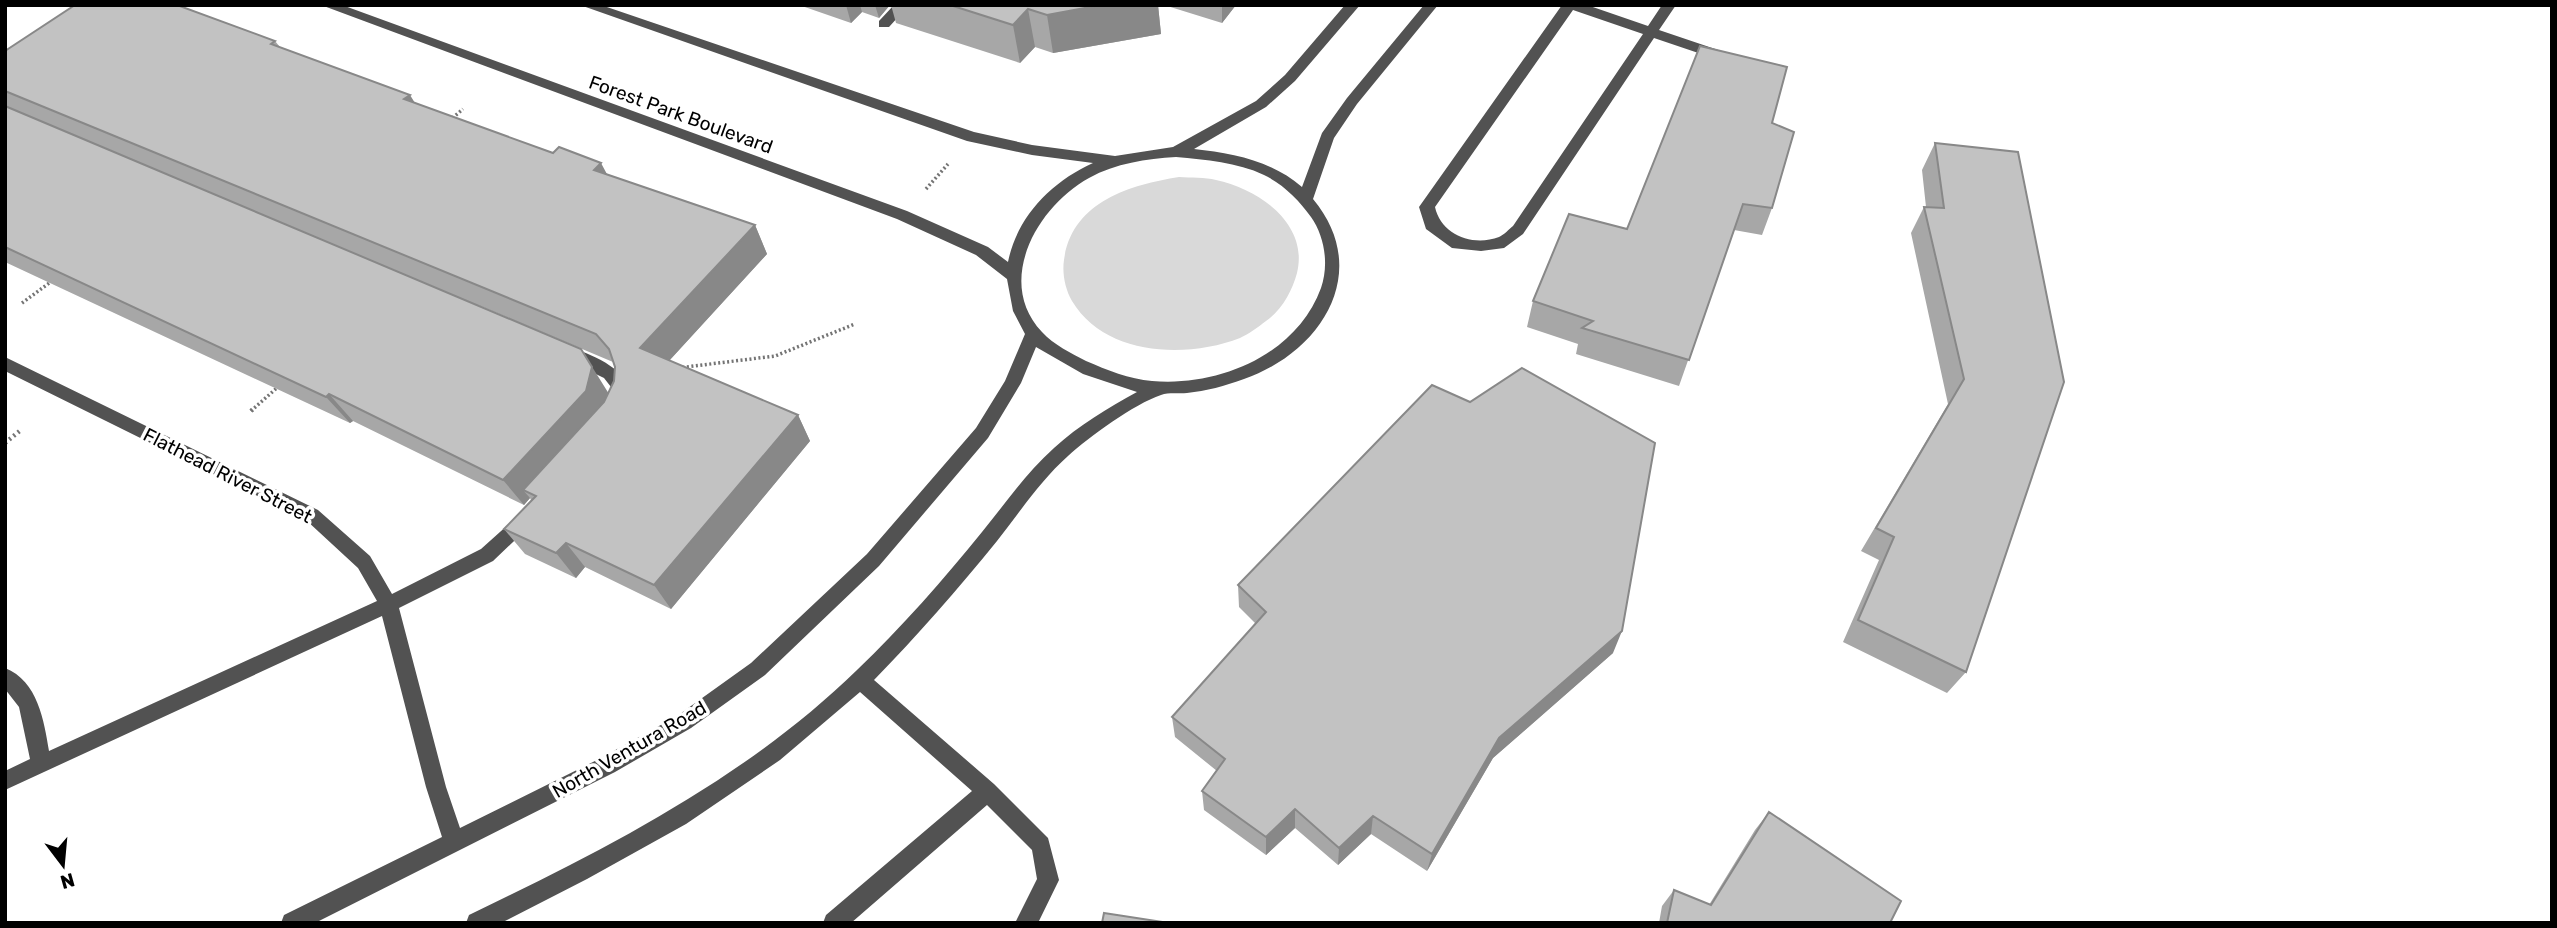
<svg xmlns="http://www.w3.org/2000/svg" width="2557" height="928" font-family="Rubik,sans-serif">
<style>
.green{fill:#d9d9d9}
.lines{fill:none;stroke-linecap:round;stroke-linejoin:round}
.path-far1{stroke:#747474;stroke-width:3.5;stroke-dasharray:2 2.5;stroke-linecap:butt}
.path{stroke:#747474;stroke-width:4.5;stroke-dasharray:2 3.5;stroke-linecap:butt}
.minor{fill:#525252;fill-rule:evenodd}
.wall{fill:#a7a7a7;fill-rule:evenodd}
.shaded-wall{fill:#888}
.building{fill:#c2c2c2;stroke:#888;stroke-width:2}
.labels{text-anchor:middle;stroke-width:7;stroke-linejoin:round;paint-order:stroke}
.street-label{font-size:19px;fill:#000;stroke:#fff}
</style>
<rect width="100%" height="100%" fill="#fff"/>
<path class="green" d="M1179,177C1191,178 1205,177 1216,180C1259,189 1309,224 1297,273C1292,291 1282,310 1266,321C1258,327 1249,334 1240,338C1186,359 1105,356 1072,301C1065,289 1062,273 1064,260C1072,202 1129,185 1179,177Z"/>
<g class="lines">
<path class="path-far1" d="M449,121L463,109
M926,189L948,164
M22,303L52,281
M678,368L775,356L855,324
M251,411L279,386"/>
<path class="path" d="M251,411L253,409
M5,443L21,430"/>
<path class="minor" d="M321,5H342L907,211L988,247L1008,262C1017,217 1051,182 1093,163L1032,155L967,141L580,5H601L974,132L1032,145L1115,156L1173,147L1256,101L1285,75L1345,5H1360L1295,81L1266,107L1194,149C1233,153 1272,161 1302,187L1322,133L1347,98L1424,5H1438L1357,104L1334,138L1313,199C1373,271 1322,352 1244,379C1225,386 1206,391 1187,393C1179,394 1169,392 1161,395C1134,404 1089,437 1068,456C1040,481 1020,512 997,541C958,589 917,636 874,680L994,784L1048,838L1059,880L1038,923H1015L1037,879L1032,850L987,805L851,923H823L826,915L972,791L860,692L780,760L686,824L587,879L501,923H466L469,915C608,848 746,778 857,670C902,627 943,580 982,532C1005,504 1026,473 1054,448C1079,425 1108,408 1137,392L1083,374L1036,347L1021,383L988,438L879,566L765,675L691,728L615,772L315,923H281L284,915L442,837L426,787L382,616L5,790V771L30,759L19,707L5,689V668C38,681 44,721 49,751L377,601L358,568L306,520L5,371V357L318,510L370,556L392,594L481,549L520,514L526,511L532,514L535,519L532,524L493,561L399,608L446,787L460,828L601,758L677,716L751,663L867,554L976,428L1005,381L1025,334L1013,311L1007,279L976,255L897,219ZM1176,157C1206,160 1237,162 1264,175C1283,184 1299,200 1311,217C1325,237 1329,265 1321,288C1297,354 1220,387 1152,381C1129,379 1107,370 1086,361C1071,353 1054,345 1042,332C994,281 1038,206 1089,178C1116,163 1146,159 1176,157Z
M894,5H909L889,27H879V21Z
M1562,5H1587L1648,26L1662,5H1676L1659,30L1727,53L1729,56L1722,61L1654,38L1523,234L1504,248L1481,251L1452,248L1426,229L1419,207ZM1573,10L1643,34L1513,226C1509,229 1504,235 1499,237C1473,247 1441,235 1435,207Z
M569,347C589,353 640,373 627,402H615L611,387L604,378L563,358L561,353Z"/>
</g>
<path class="wall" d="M799,5H890L879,18L862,12L851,23Z
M891,5H1158L1161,34L1053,53L1035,47L1020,63L896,23Z
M1164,5H1236L1222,23Z
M275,41L280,47L415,103L608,175L755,225L767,254L669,361L798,415L810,441L671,609L585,567L576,578L525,554L504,529L531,500L530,498L524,505L353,421L350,423L5,262V51ZM478,305L613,362L615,367L614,381L608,393Z
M1772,123V208L1762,235L1734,230L1679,386L1576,354L1578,344L1527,327L1533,301L1627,229Z
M1935,143L2018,152L1966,672L1947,693L1843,642L1879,560L1861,551L1948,404L1911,233L1924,207H1926L1922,170Z
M1238,585L1613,653L1493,758L1427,871L1371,834L1338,865L1295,828L1266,855L1204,810L1202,791L1217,771L1175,737L1172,717L1256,624L1239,607Z
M1769,812L1890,923H1659L1662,906L1674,890L1709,905L1755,830Z"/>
<path class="shaded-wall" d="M846,5H860L862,12L851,23Z
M875,5H890L879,18Z
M1101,5H1158L1161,34L1053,53L1047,15Z
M1222,5H1236L1222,23Z
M1028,9L1035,47L1020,63L1013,25Z
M410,95L428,124L404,99Z
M601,163L616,191L594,170Z
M755,225L767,254L656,375L640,348Z
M581,349L609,394L604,418L523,490L530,498L524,505L503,480Z
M329,394L353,421L350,423L326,397Z
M798,415L810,441L671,609L654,585Z
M566,543L585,567L576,578L556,553Z
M1622,631L1613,653L1493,758L1427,871L1432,854L1499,738Z
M1295,809V828L1266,855V837Z
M1373,816L1371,834L1338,865L1339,848Z"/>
<path class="building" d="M75,5H177L275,41L271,44L410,95L404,99L553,153L559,147L601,163L594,170L755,225L640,348L798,415L654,585L566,543L556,553L504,529L536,496L523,490L604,402L614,381L615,367L609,349L596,334L5,91V51Z
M950,5H1101L1047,15L1028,9L1013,25Z
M1700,46L1787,67L1772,123L1794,132L1772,208L1743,204L1689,360L1582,328L1593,321L1533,301L1569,214L1627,229Z
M5,106L581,349L592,367L586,391L503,480L329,394L326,397L5,247Z
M1935,143L2018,152L2064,382L1966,672L1858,620L1894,537L1876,528L1964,379L1924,207L1944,208Z
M1522,368L1655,443L1622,631L1499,738L1432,854L1373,816L1339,848L1295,809L1266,837L1202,791L1225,759L1172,717L1266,612L1238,585L1432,385L1470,402Z
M1769,812L1901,901L1890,923H1667L1674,890L1711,905Z
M1104,913L1169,923H1102Z"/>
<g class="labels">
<g class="street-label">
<text transform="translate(681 114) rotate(20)" y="7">Forest Park Boulevard</text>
<text transform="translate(228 475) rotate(27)" y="7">Flathead River Street</text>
<text transform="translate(629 749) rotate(-30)" y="7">North Ventura Road</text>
</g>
</g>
<rect width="2557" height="928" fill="none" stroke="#000000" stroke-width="14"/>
<g transform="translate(63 865) rotate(164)" stroke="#ffffff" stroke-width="5" paint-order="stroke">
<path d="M0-5L12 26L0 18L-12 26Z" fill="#000000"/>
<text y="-10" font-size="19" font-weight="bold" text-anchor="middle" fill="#000000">N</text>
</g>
</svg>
